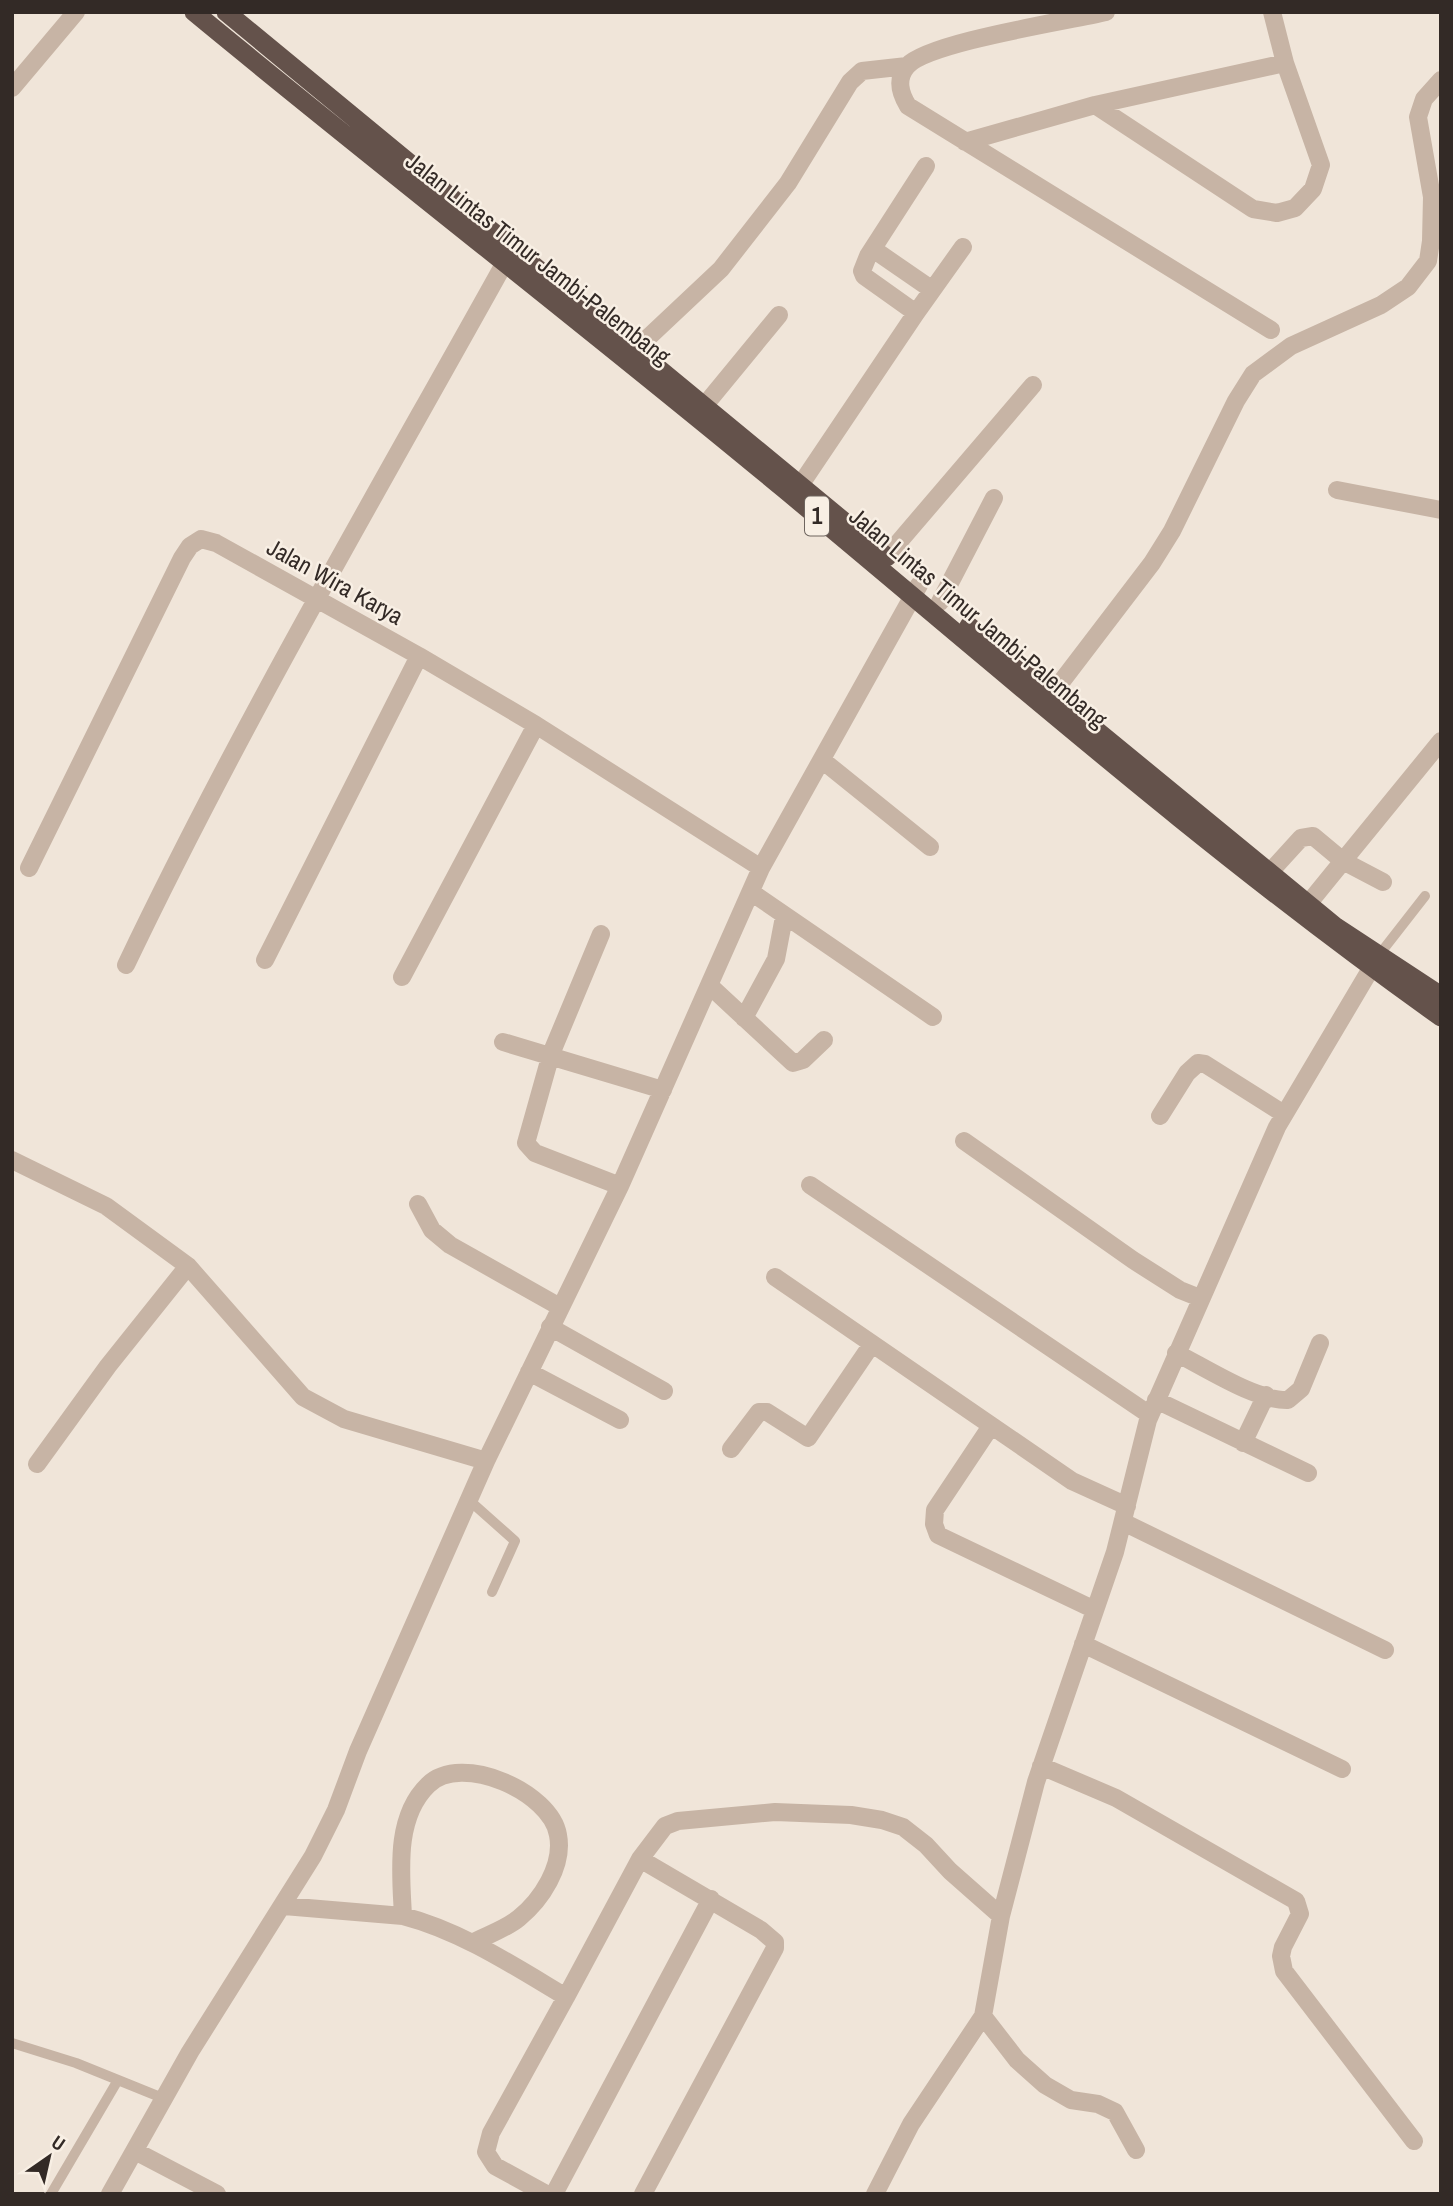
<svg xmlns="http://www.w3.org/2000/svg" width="1453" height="2206" font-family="'Archivo Narrow',sans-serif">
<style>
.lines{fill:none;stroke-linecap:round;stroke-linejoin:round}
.service{stroke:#c7b4a5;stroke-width:10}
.minor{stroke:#c7b4a5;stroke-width:18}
.trunk{stroke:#64524b;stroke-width:19}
.labels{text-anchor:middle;stroke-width:5;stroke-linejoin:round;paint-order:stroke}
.shield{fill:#f8efe4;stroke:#6e655f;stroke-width:2}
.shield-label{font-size:23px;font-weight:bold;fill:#332a26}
.street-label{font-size:24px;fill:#332a26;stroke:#f8efe4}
</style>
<rect width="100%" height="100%" fill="#f0e5d9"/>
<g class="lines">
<path class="service" d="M1379,955L1425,896
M470,1501L515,1541L492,1592
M12,2043L76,2063L165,2099
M51,2194L118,2080"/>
<path class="minor" d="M1106,12C1069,21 928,42 907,66C896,79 900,93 908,106L1271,330
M12,88L76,12
M1095,105L1253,209L1277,213L1295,208L1313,189L1321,165L1285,63L1272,12
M965,142L1095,105L1285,63
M873,249L931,289
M916,313L963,247
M636,349L721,269L788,183L850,82L862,71L907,66
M705,405L779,315
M801,484L916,313L864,276L862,271L868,256L926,166
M1337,490L1441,510
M886,557L1033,385
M940,602L994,498
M1052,694L1152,563L1172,531L1236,401L1253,374L1291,346L1381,305L1408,287L1428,261L1431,241L1432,197L1418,117L1424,99L1441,80
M822,760L930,847
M29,868L182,558L190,546L201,539L216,543L419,656L536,725L761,868
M1270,872L1301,838L1313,836L1343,861L1308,904
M1383,882L1343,861L1441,741
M751,892L933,1017
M601,934L551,1054L526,1143L535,1153L620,1186
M265,960L419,656
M126,965C240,726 375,496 504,264
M402,977L536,725
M709,985L793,1063L803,1060L824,1040
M744,1018L776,959L784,917
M503,1042L663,1090
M1160,1116L1187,1073L1198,1063L1205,1064L1284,1114
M964,1141L1133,1260L1180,1290L1200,1298
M12,1160L106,1206L188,1266L303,1397L344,1419L486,1461
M810,1185L1150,1415
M418,1204L432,1230L450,1245L560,1307
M775,1277L1072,1481L1127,1506
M550,1327L664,1391
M1176,1353C1206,1368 1256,1401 1288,1400L1301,1389L1320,1343
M529,1372L620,1420
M1156,1400L1308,1473
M991,1426L935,1510L934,1524L938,1535L1095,1610
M1243,1443L1266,1395
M731,1449L759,1412H767L808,1438L872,1344
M37,1464L108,1366L188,1266
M1123,1522L1385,1650
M1083,1644L1342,1769
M1041,1766L1116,1798L1296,1901L1300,1914L1283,1947L1281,1956L1284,1971L1414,2141
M640,1859L761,1930L775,1942V1948L643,2194
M284,1906L403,1916C461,1931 514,1966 566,1997L640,1859L665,1826L678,1821L775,1812L851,1815L882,1820L903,1827L926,1845L950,1871L1001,1916
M403,1916C401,1874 394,1818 428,1785C461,1752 551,1792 558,1835C564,1866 541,1900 519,1918C506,1929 487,1935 472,1943
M1136,2150L1115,2112L1098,2104L1071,2100L1045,2085L1017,2060L983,2016L1001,1916L1036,1782L1115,1552L1148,1420L1277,1127L1379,955
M135,2151L217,2194
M110,2194L190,2052L313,1856L336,1810L358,1751L486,1461L620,1186L761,868L919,585
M546,2194L495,2166L486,2152L491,2133L566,1997
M554,2194L711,1899
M875,2194L911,2124L983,2016"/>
<path class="trunk" d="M194,12C389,173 589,327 783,488C1000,668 1211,854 1441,1017
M226,12L887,557
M969,626L1336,927L1441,996"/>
</g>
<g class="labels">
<rect class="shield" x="805" y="496.5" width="24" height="39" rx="5"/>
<g class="shield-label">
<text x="817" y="524">1</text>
</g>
<g class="street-label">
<text transform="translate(538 259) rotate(38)" y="8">Jalan Lintas Timur Jambi-Palembang</text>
<text transform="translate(335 582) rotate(29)" y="8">Jalan Wira Karya</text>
<text transform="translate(978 618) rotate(40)" y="8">Jalan Lintas Timur Jambi-Palembang</text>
</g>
</g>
<rect width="1453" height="2206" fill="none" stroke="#332a26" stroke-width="28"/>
<g transform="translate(49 2157) rotate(34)" stroke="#f8efe4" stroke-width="5" paint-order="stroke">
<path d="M0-5L12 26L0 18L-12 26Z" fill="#332a26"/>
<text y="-10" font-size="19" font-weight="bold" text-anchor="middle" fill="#332a26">U</text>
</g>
</svg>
